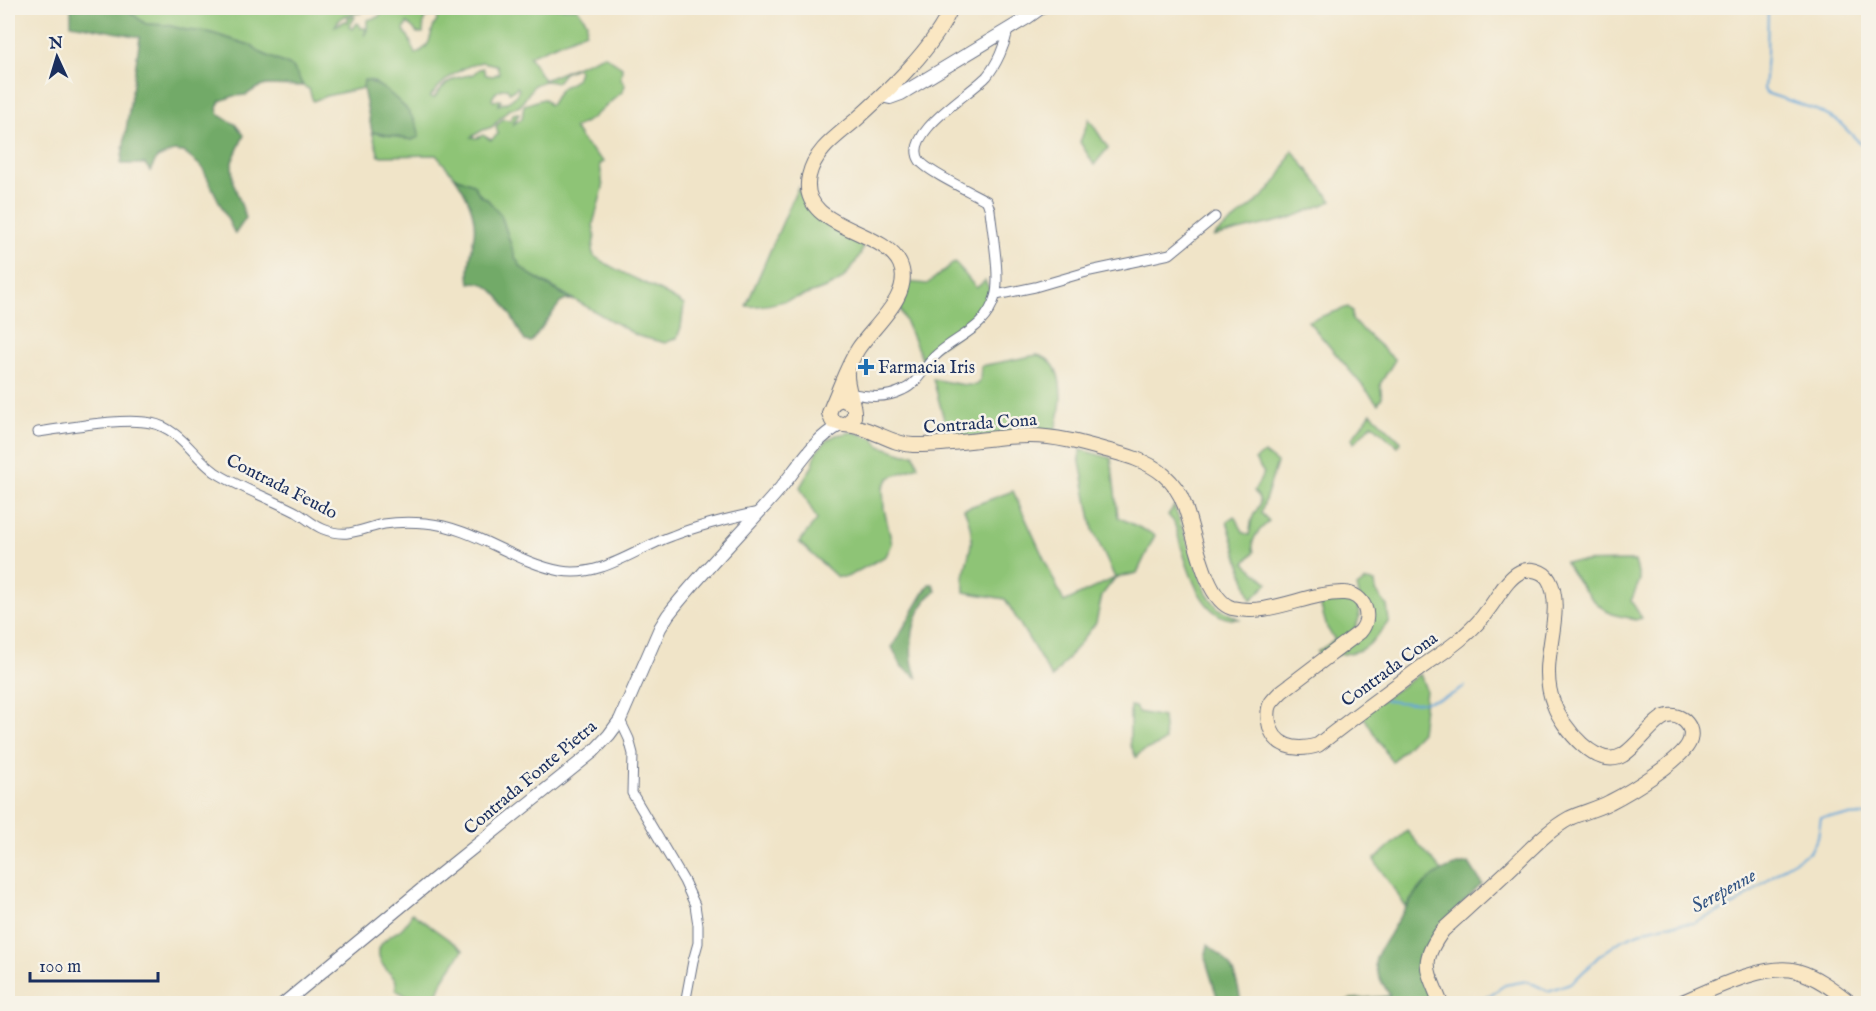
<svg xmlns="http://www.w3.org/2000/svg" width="1876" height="1011" font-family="'IM FELL English',serif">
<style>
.green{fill:#8ec476;stroke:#547a6a;stroke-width:1.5;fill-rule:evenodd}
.forest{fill:#72aa67;stroke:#466c62;stroke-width:1.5}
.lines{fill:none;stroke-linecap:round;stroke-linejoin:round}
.stream{stroke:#63a6d8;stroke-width:2}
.minor-casing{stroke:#666e83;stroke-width:11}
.tertiary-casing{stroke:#666e83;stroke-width:14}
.secondary-casing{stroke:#666e83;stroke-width:16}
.minor{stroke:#fff;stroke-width:9}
.tertiary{stroke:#fff;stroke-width:12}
.secondary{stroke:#fae7c3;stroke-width:14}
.poi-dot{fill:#1f6fb2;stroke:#f7f3e8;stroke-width:2}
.labels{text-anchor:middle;stroke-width:5;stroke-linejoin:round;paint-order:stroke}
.poi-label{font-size:18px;fill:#1b2f5e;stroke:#f7f3e8;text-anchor:start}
.street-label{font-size:18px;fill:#1b2f5e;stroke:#f7f3e8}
.water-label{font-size:20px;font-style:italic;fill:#315383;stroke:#f7f3e8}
</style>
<rect width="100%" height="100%" fill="#f7f3e8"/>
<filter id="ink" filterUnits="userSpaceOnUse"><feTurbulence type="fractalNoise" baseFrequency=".0167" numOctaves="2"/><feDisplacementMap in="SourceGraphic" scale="12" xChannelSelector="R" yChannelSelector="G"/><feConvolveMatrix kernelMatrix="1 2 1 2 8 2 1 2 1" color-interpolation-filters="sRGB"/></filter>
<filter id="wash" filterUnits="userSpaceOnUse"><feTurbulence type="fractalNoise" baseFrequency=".008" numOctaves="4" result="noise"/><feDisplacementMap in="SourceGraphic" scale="24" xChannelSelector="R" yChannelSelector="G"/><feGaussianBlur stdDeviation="1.35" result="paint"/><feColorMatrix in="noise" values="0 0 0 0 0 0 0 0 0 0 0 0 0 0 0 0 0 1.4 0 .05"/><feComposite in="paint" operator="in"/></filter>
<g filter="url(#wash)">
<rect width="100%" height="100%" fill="#f0e4c8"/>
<path class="green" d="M116,8H364L361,13C349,14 341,15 335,26L345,21L348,22V17L353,16L355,17L349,27L353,29L357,23L359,24L361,28H365L366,30L364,36L367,30V20L378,17L385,9L388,12L393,8H430L429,16L424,19L423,33H417L413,28L407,23L404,30L409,38L415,54C436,45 427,32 437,21L436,8H577L587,22L586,32L529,56L544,80L604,55L622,67L621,79L625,85L623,91L591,119L574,128L584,143L604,162L600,164L603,188L593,224L595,236L592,250L594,256C623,276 655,285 684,305L681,327L677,338L665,343L638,336L531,275L521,267L515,258L501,215L487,199L480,195L473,184L455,177L436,155L379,156L372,132L412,140L406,108L373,81L365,80L363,88L326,96L313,101L309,89L303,86L293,67L259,52L253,46L208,32L186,30L167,25L146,24L127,10ZM482,62L497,65L499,73L493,76L486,75L483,68L479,69L472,75C454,76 444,83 434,98L430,97C443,80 462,66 482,62ZM576,68L579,70C577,82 572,82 563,87C558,91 554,99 551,104L549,105L545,99H543L524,105L522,119L513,124L519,114L516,113L513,114L511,120L503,119L496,126L498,134L491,140L483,135L477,138L471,137L483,130L492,127L508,110L520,106L534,85L544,81L557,82L564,73ZM517,87L519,89C516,98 508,103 498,105L501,101L500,100L493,101L492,99C494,92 499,89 507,88L510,93Z
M1089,119L1108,148L1094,165L1080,142Z
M1292,150L1332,201L1288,219L1213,237C1236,216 1267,200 1282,172C1286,165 1289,157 1292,150Z
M798,187C810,222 831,224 860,242L863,249C857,260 849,275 838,282C821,292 764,309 746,306Z
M955,262L976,288L985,281L991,292C977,334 952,334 922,359L898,304L908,282L927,284Z
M1348,307L1352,311V320L1395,360L1380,384L1382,397L1378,404L1308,321Z
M1037,355C1068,361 1063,411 1054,433L949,438L933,379C946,381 963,387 976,385L980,380L981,366Z
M1371,413L1401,442L1398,447L1372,424L1354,443L1352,438Z
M853,432L873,438L880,446L905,454H914L918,466L889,478L883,487L884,509L892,544L886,556L847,577H837L799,542L817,520L800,487L813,465L816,452L827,440L836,435Z
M1081,450L1111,458L1118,517L1155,535L1137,573L1115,578L1102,595L1096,623L1052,678L1005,599L964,592C961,556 982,548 964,509L1013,491L1064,602L1115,578L1093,530L1079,457Z
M1264,453L1277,463L1261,513L1269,521C1260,530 1249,538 1254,552L1245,563L1268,583L1251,600L1227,521L1234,516L1244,533L1249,535C1251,530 1250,524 1252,519C1256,507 1266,505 1254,491L1264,473L1255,460Z
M1174,506L1207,594L1218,608L1239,619C1197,624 1184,553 1174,522L1168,515Z
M1635,561L1640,580L1631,601L1642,618L1635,620C1627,616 1620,617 1612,614C1593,605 1576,580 1565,562Z
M1365,581L1375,582L1376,591L1387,606L1389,621C1370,645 1368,652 1336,655L1368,629L1357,587Z
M1344,597L1358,605C1366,631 1337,643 1320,656L1317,652L1335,640L1327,628L1319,600Z
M1420,674L1426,690L1421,732L1392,762L1362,714Z
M1130,706L1135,707L1138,712L1163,717L1165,740C1156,749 1144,747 1136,757L1130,744Z
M1407,831L1443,872L1419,888L1406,907L1374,860Z
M412,913L463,950L444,978L434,1003H419L396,990V981C392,974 384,969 381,962C372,943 390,937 401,929C406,925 409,919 412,913Z"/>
<path class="forest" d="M71,8H118L127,10L146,24L167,25L186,30L208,32L253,46L259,52L293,67L303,86L266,85L257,88L246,95L234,96L220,101L217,108L219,115L235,124L244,135L232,162L233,182L246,218L235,234L202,167L183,152L174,151L157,158L150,171L145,164H121L140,37L71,24Z
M364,80C384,83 420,116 419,137L412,140L372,132L363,88Z
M455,177L473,184L480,195L487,199L501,215L515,257L521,267L531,275L572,300H566L560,303L531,342L525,341C514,323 496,276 470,283C467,266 472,251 474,235C477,214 466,193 455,177Z
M929,584H933L936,591C913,604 904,656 918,678L902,667L892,647Z
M1469,863L1482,884L1435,931L1423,975L1433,1003L1334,1004L1352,999L1390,996C1385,986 1375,974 1375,963C1376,953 1385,942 1390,933C1409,901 1428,867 1469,863Z
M1208,945C1232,962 1237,975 1241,1003H1219L1205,958Z"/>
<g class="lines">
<path class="stream" d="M1768,8L1767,54L1764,89L1766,93L1814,109L1838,121L1868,151
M1385,700C1409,706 1446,703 1465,686
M1476,1004L1505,985L1527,981L1548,991L1573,982L1599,956L1622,940L1646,930L1665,925L1694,923L1736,904L1787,865L1810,852L1818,837L1821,817L1868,815"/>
</g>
</g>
<g filter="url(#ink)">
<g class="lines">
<g class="minor-casing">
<path id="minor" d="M996,295L1035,287L1090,271L1170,254L1215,217
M849,393C868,397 885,399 903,390C917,384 924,368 934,357C956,335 985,331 995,297C1001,278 992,231 990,210L987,201C973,193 928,172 920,161C901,134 972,93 987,76C997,64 1005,45 1008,30
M38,432C69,428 122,417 151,423C179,428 193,456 215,472C238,487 271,499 296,512C305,517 313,525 323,529C348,539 360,529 384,524C397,522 412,522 425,523C474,527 513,562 561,571C601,578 637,548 672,536C700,525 730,518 759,512
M620,720L629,739L633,754L632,793L684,881L695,905L698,925V943L693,961L685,1004"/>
</g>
<g class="tertiary-casing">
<path id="tertiary" d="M881,96L890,98L901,94L1027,18L1041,8
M283,1004L433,880L594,751L609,735L620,720L660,628L668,615C702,571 742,533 778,491C798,468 812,440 840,425"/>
</g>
<g class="secondary-casing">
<path id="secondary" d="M847,373C846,389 856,405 854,417L844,425L832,421L829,413L833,403L841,399L852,404
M833,403C841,385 847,366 858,349C873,326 914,295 900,264C884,228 797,229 809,176C815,149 839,135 858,118C889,90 935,47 951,8
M844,425C871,426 889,444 913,445C952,446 991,436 1030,436C1056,436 1081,443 1106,450C1126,455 1148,461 1164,475C1173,483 1180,493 1184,504C1194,529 1204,600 1232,608C1270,617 1307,592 1344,593C1365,594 1373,617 1360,632L1281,692C1278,695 1274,699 1271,703C1268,708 1268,716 1269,722C1273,747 1296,752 1318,745C1351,719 1385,694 1419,669C1434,658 1451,648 1465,635C1473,628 1481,620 1487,611C1497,599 1506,579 1520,572C1530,567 1544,571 1549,580C1563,604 1547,647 1548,673C1548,684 1550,695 1554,705C1562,727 1597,771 1623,755C1638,745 1647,729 1661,719C1675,709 1695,723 1690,740C1685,759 1628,793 1610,802C1597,809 1583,812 1570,818C1548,830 1531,849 1513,866C1490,888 1466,909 1443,930C1419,963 1427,968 1441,1004
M1678,1004C1709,991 1765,962 1797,971C1818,977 1835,991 1852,1004"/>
</g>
<use href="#minor" class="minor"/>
<use href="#tertiary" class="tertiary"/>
<use href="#secondary" class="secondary"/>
</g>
</g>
<path class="poi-dot" d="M863 358h6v6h6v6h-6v6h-6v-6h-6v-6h6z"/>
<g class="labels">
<g class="poi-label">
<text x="878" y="373">Farmacia Iris</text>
</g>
<g class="street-label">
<text transform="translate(980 423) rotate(-4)" y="6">Contrada Cona</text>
<text transform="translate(282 486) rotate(27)" y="6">Contrada Feudo</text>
<text transform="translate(1389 669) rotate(-36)" y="6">Contrada Cona</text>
<text transform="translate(530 777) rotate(-40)" y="6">Contrada Fonte Pietra</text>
</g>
<g class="water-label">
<text transform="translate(1723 890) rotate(-29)" y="7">Serepenne</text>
</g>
</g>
<rect width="1876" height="1011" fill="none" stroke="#f7f3e8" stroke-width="30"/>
<g transform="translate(57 57) rotate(356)" stroke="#f7f3e8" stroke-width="4.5" paint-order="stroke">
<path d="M0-4.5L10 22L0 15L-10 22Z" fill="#1b2f5e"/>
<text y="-9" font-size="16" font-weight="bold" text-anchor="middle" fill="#1b2f5e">N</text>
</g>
<path d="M30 972v9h128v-9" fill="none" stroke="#1b2f5e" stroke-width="3"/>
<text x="39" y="972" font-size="18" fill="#1b2f5e" stroke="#f7f3e8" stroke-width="4.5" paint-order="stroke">100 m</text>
</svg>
